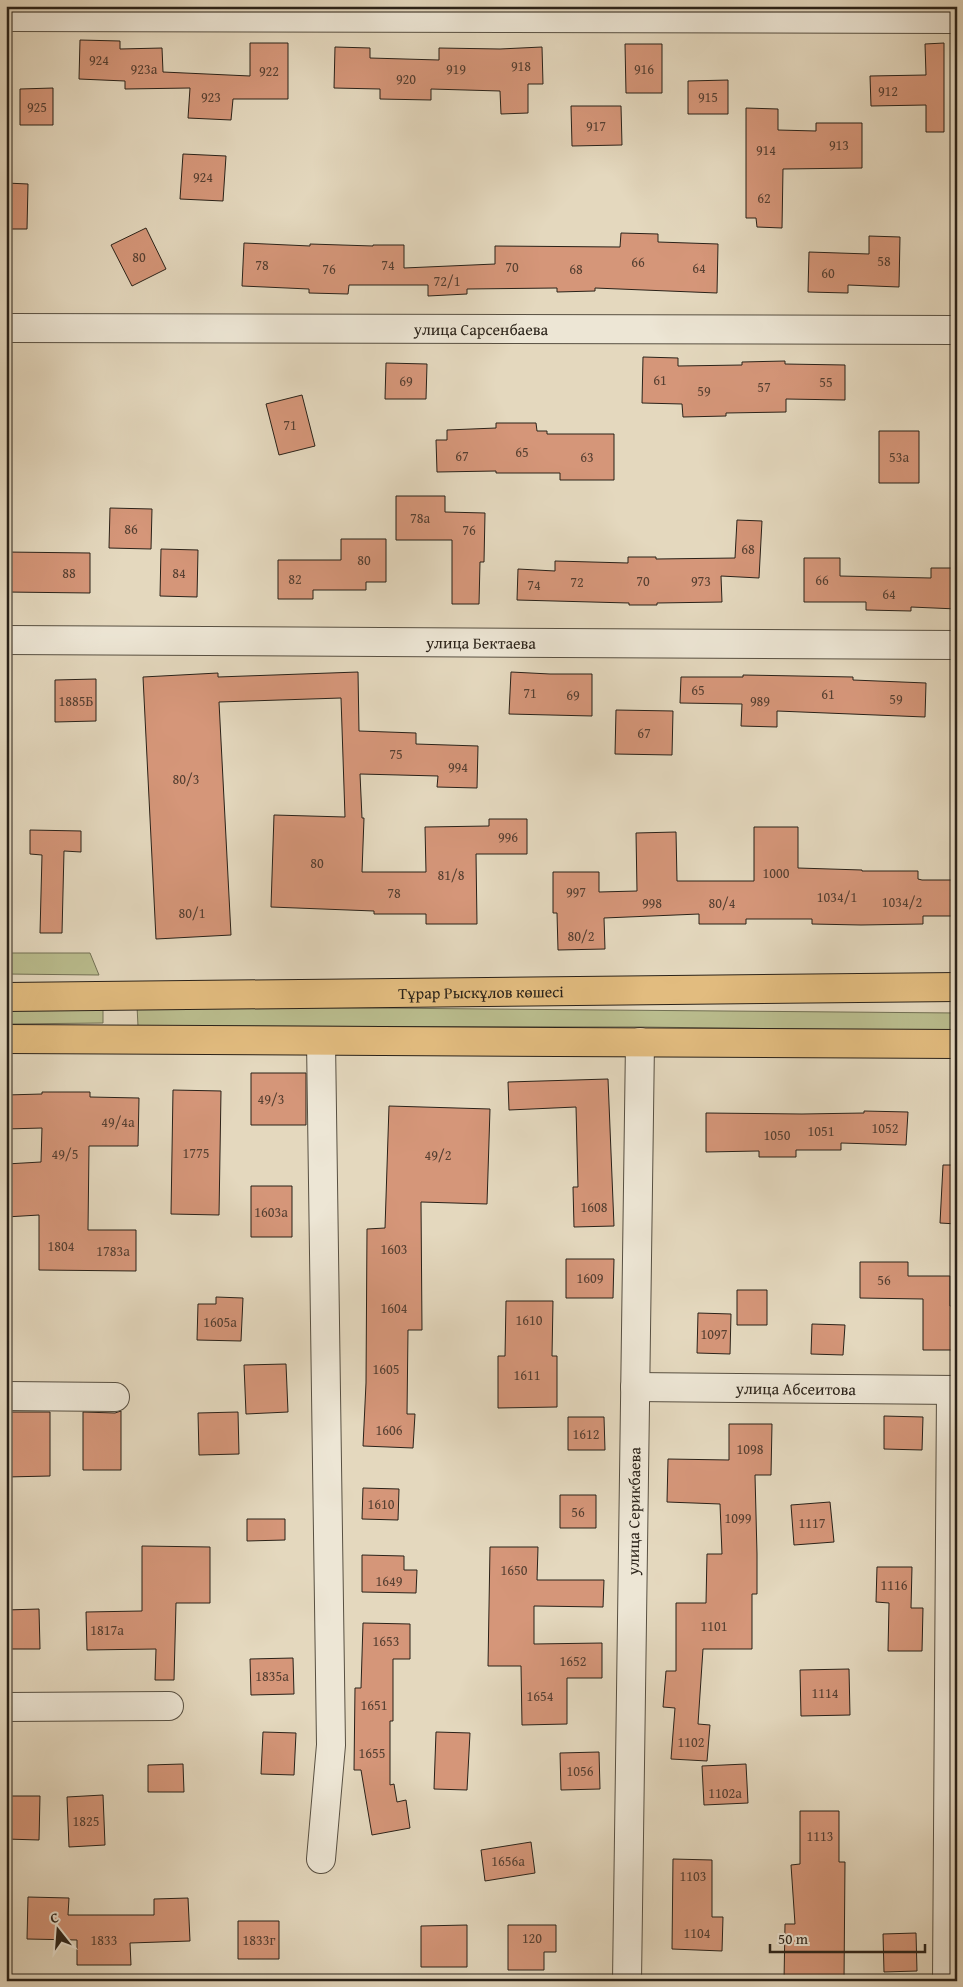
<svg xmlns="http://www.w3.org/2000/svg" width="963" height="1987" font-family="'Gentium Book Plus',serif">
<style>
.green{fill:#babd8e;stroke:#727054}
.building{fill:#d59679;stroke:#2a2219}
.lines{fill:none;stroke-linecap:round;stroke-linejoin:round}
.minor-casing{stroke:#585042;stroke-width:30}
.major-casing{stroke:#2a2219;stroke-width:30}
.minor{stroke:#ede6d5;stroke-width:28}
.major{stroke:#e2bc7f;stroke-width:28}
.labels{text-anchor:middle;stroke-width:4;stroke-linejoin:round;paint-order:stroke}
.number-label{font-size:14px;fill:#553f31}
.street-label{font-size:16px;fill:#2a2219;stroke:#ede6d5}
</style>
<rect width="100%" height="100%" fill="#e4d8be"/>
<filter id="stains"><feTurbulence type="fractalNoise" baseFrequency=".004" numOctaves="4"/><feColorMatrix values="0 0 0 0 .2 0 0 0 0 .09 0 0 0 0 .02 0 0 0 .5 -.17"/></filter>
<radialGradient id="worn" r=".72"><stop offset=".6" stop-color="#630" stop-opacity="0"/><stop offset="1" stop-color="#630" stop-opacity=".3"/></radialGradient>
<path class="green" d="M12,953H90L99,975L6,974V965Z
M103,1006V1023L6,1024V1007Z
M137,1006L957,1013V1031L641,1027L138,1026Z"/>
<path class="building" d="M80,40L120,41V49L162,48L163,72L250,76V43H288V99H233L231,120L188,118L190,88L125,89V81L79,79Z
M944,43V132H926V105L871,106L870,76L926,75L925,44Z
M625,44H662V93H626Z
M335,47L370,48V58L439,60V48L500,49L542,47L543,84H528V113L501,114L500,91L431,89V100L380,99V89L334,88Z
M728,80V114H688V81Z
M53,88V125H20V89Z
M571,106H621L622,145L572,146Z
M746,108L778,109V130L816,131V123H862V168L783,169L782,228L757,227L756,218H746Z
M183,154L226,156L223,201L180,199Z
M6,183L28,184L27,229H6Z
M146,228L166,269L132,286L111,245Z
M621,233L658,234V242L718,244L717,293L595,288V291L557,292V288L467,289V294L428,296V285H349L348,294L309,293V289L242,286L244,243L310,246V244L373,246V245H404V268L495,264V246L620,247Z
M869,236L900,237L899,287L848,285V293L808,292L809,252L869,254Z
M643,357L678,358V366L742,365V362L785,361V364L845,365V400L786,399V412L726,413V416L683,417L682,404L642,403Z
M386,363L427,364L426,399H385Z
M302,395L315,446L279,455L266,404Z
M496,423H536L537,431H547V434H614V480H560V473H496V471L437,472L436,440H447V430L496,428Z
M879,431H919V483H879Z
M396,496H445V512L485,513L484,562H480L479,604H452V540H396Z
M110,508L152,509L151,549L109,548Z
M737,520L762,521L759,578L721,576L722,602L657,603V605H629V603L517,600L518,569L555,571V561L628,563V557H656V559L735,558Z
M341,539H386V582H366V590H313V599H278V560H341Z
M161,549L198,550L197,597L160,596Z
M6,552L90,553V593L6,592Z
M804,558H840V576L931,578V568H957V609L911,607V611L866,610V602H804Z
M358,672L359,731L416,733V744L478,746L477,788L437,787L438,776L360,774L362,818H364L362,872H426L425,827L489,826V819H527V854H476L477,924H426V914H374V911L271,907L274,815L345,817L341,698L219,702L231,935L156,939L143,677L218,673V677Z
M511,672L550,674H592V716L509,714Z
M743,675L853,677V680L926,683L925,717L777,711V727L741,726L742,704L680,703L681,677H743Z
M96,679V721L55,722V680Z
M616,710L673,711L672,755L615,754Z
M754,827H798V868L862,870V871H918V879L922,880H957V916H923V924L861,925L812,924V919H746V924H699V914L604,918L605,949L558,950L557,913H553V872H599V892L637,891L636,833L676,832L677,881H754Z
M30,830L81,831V852L64,851L62,933H40L42,855L30,854Z
M251,1073H306V1125H251Z
M608,1079L614,1226L574,1227L573,1187H578L576,1107L509,1110L508,1082Z
M173,1090L221,1091L219,1215L171,1214Z
M42,1092H90V1097L139,1098L138,1146H89L88,1230H136V1271L39,1270V1215L6,1217V1164L41,1162L42,1128L6,1129V1095L42,1094Z
M389,1106L490,1109L487,1204L421,1202L422,1330H408L407,1414H415L413,1448L363,1446L366,1383L367,1229L385,1228Z
M864,1111L908,1112L906,1145L841,1143V1150H796V1157H759V1151L706,1152V1113L802,1114L864,1113Z
M943,1165H957V1224L940,1223Z
M251,1186H292V1237H251Z
M566,1259H614L613,1298H566Z
M860,1262H908V1276H950V1306H957V1350H923V1299L860,1298Z
M737,1290H767V1325H737Z
M216,1297L243,1298L241,1341L197,1340L198,1304H216Z
M506,1301H553L552,1356H557V1407L498,1408V1356H505Z
M698,1313L731,1314L730,1354L697,1353Z
M812,1324L845,1325L843,1355L811,1354Z
M286,1364L288,1412L246,1414L244,1365Z
M121,1411V1470H83V1412L115,1413Z
M6,1412H50V1476L6,1477Z
M238,1412L239,1454L199,1455L198,1413Z
M884,1416L923,1417L922,1450L884,1449Z
M568,1417H604L605,1450H568Z
M729,1424H772L771,1475H755L757,1554V1594H752V1649H703L698,1724L710,1725L707,1761L671,1759L675,1708L663,1707L666,1671H676V1603H706L707,1554H722L720,1504L667,1502L668,1459L729,1460Z
M363,1488L399,1489L398,1520L362,1519Z
M560,1495H596V1528H560Z
M830,1502L834,1542L794,1545L791,1505Z
M247,1519H285V1540L247,1541Z
M142,1546L210,1547V1603H176L174,1680H155L156,1649L87,1650L86,1612L142,1611Z
M490,1547H538L537,1580H604L603,1607L534,1606V1644L602,1643V1678H567V1724L522,1725L521,1666H488Z
M362,1555L404,1556V1570H417L416,1593L362,1592Z
M877,1567H912L911,1608H923L922,1651H888L889,1603L876,1602Z
M39,1609L40,1649H6V1610Z
M363,1623L410,1624V1659H393V1721H390V1785L394,1784L397,1802L406,1800L410,1828L372,1835L361,1770H354L355,1688H361Z
M293,1658L294,1694L251,1695L250,1659Z
M849,1669L850,1715L801,1716L800,1670Z
M263,1732L296,1733L294,1775L261,1774Z
M436,1732L470,1733L467,1790L434,1789Z
M599,1752L600,1789L561,1790L560,1753Z
M183,1764L184,1792H148V1765Z
M746,1764L748,1803L704,1805L702,1766Z
M103,1795L105,1845L69,1847L67,1797Z
M6,1796H40L39,1840L6,1839Z
M800,1811H839V1862H845L844,1981H784L785,1924H795L791,1865L800,1864Z
M531,1842L535,1873L485,1881L481,1850Z
M673,1859L712,1860V1917H723L722,1951L672,1949Z
M28,1897L69,1898L68,1915H154V1899L188,1898L190,1941L130,1943L131,1965H77V1940L27,1939Z
M238,1921H279V1959H238Z
M467,1925V1967H421V1926Z
M508,1925H556V1952H544V1970H508Z
M916,1933L917,1971L884,1972L883,1934Z"/>
<g class="lines">
<g class="minor-casing">
<g id="minor">
<path d="M6,17L957,19"/>
<path id="s1" d="M6,328L957,330"/>
<path id="s2" d="M6,640L957,645"/>
<path id="s3" d="M635,1387L957,1390"/>
<path d="M6,1396L115,1397"/>
<path d="M6,1707L169,1706"/>
<path d="M321,1859L331,1745L321,1041"/>
<path id="s4" d="M627,1981L640,1042"/>
<path d="M947,1981L951,1390"/>
</g>
</g>
<g class="major-casing">
<g id="major">
<path id="s5" d="M6,997L957,987"/>
<path d="M6,1039L957,1044"/>
</g>
</g>
<use href="#minor" class="minor"/>
<use href="#major" class="major"/>
</g>
<g class="labels">
<g class="number-label">
<text x="99" y="65">924</text>
<text x="521" y="71">918</text>
<text x="144" y="74">923а</text>
<text x="456" y="74">919</text>
<text x="644" y="74">916</text>
<text x="269" y="76">922</text>
<text x="406" y="84">920</text>
<text x="888" y="96">912</text>
<text x="211" y="102">923</text>
<text x="708" y="102">915</text>
<text x="37" y="112">925</text>
<text x="596" y="131">917</text>
<text x="839" y="150">913</text>
<text x="766" y="155">914</text>
<text x="203" y="182">924</text>
<text x="764" y="203">62</text>
<text x="139" y="262">80</text>
<text x="884" y="266">58</text>
<text x="638" y="267">66</text>
<text x="262" y="270">78</text>
<text x="388" y="270">74</text>
<text x="512" y="272">70</text>
<text x="699" y="273">64</text>
<text x="329" y="274">76</text>
<text x="576" y="274">68</text>
<text x="828" y="278">60</text>
<text x="447" y="286">72/1</text>
<text x="660" y="385">61</text>
<text x="406" y="386">69</text>
<text x="826" y="387">55</text>
<text x="764" y="392">57</text>
<text x="704" y="396">59</text>
<text x="290" y="430">71</text>
<text x="522" y="457">65</text>
<text x="462" y="461">67</text>
<text x="587" y="462">63</text>
<text x="899" y="462">53а</text>
<text x="420" y="523">78а</text>
<text x="131" y="534">86</text>
<text x="469" y="535">76</text>
<text x="748" y="554">68</text>
<text x="364" y="565">80</text>
<text x="69" y="578">88</text>
<text x="179" y="578">84</text>
<text x="295" y="584">82</text>
<text x="822" y="585">66</text>
<text x="643" y="586">70</text>
<text x="701" y="586">973</text>
<text x="577" y="587">72</text>
<text x="534" y="590">74</text>
<text x="889" y="599">64</text>
<text x="698" y="695">65</text>
<text x="530" y="698">71</text>
<text x="828" y="699">61</text>
<text x="573" y="700">69</text>
<text x="896" y="704">59</text>
<text x="76" y="706">1885Б</text>
<text x="760" y="706">989</text>
<text x="644" y="738">67</text>
<text x="396" y="759">75</text>
<text x="458" y="772">994</text>
<text x="186" y="784">80/3</text>
<text x="508" y="842">996</text>
<text x="317" y="868">80</text>
<text x="776" y="878">1000</text>
<text x="451" y="880">81/8</text>
<text x="576" y="897">997</text>
<text x="394" y="898">78</text>
<text x="837" y="902">1034/1</text>
<text x="902" y="907">1034/2</text>
<text x="652" y="908">998</text>
<text x="722" y="908">80/4</text>
<text x="192" y="918">80/1</text>
<text x="581" y="941">80/2</text>
<text x="271" y="1104">49/3</text>
<text x="118" y="1127">49/4а</text>
<text x="885" y="1133">1052</text>
<text x="821" y="1136">1051</text>
<text x="777" y="1140">1050</text>
<text x="196" y="1158">1775</text>
<text x="65" y="1159">49/5</text>
<text x="438" y="1160">49/2</text>
<text x="594" y="1212">1608</text>
<text x="271" y="1217">1603а</text>
<text x="61" y="1251">1804</text>
<text x="394" y="1254">1603</text>
<text x="113" y="1256">1783а</text>
<text x="590" y="1283">1609</text>
<text x="884" y="1285">56</text>
<text x="394" y="1313">1604</text>
<text x="529" y="1325">1610</text>
<text x="220" y="1327">1605а</text>
<text x="714" y="1339">1097</text>
<text x="386" y="1374">1605</text>
<text x="527" y="1380">1611</text>
<text x="389" y="1435">1606</text>
<text x="586" y="1439">1612</text>
<text x="750" y="1454">1098</text>
<text x="381" y="1509">1610</text>
<text x="578" y="1517">56</text>
<text x="738" y="1523">1099</text>
<text x="812" y="1528">1117</text>
<text x="514" y="1575">1650</text>
<text x="389" y="1586">1649</text>
<text x="894" y="1590">1116</text>
<text x="714" y="1631">1101</text>
<text x="107" y="1635">1817а</text>
<text x="386" y="1646">1653</text>
<text x="573" y="1666">1652</text>
<text x="272" y="1681">1835а</text>
<text x="825" y="1698">1114</text>
<text x="540" y="1701">1654</text>
<text x="374" y="1710">1651</text>
<text x="691" y="1747">1102</text>
<text x="372" y="1758">1655</text>
<text x="580" y="1776">1056</text>
<text x="725" y="1798">1102а</text>
<text x="86" y="1826">1825</text>
<text x="820" y="1841">1113</text>
<text x="508" y="1866">1656а</text>
<text x="693" y="1881">1103</text>
<text x="697" y="1938">1104</text>
<text x="532" y="1943">120</text>
<text x="104" y="1945">1833</text>
<text x="259" y="1945">1833г</text>
</g>
<g class="street-label">
<text dy="6" stroke="none"><textPath href="#s1" startOffset="475">улица Сарсенбаева</textPath></text>
<text dy="6" stroke="none"><textPath href="#s2" startOffset="475">улица Бектаева</textPath></text>
<text dy="6" stroke="none"><textPath href="#s5" startOffset="475">Тұрар Рыскұлов көшесі</textPath></text>
<text dy="6" stroke="none"><textPath href="#s3" startOffset="161">улица Абсеитова</textPath></text>
<text dy="6" stroke="none"><textPath href="#s4" startOffset="470">улица Серикбаева</textPath></text>
</g>
</g>
<rect width="963" height="1987" fill="none" stroke="#e4d8be" stroke-width="25"/>
<rect x="8" y="8" width="948" height="1972" fill="none" stroke="#2a2219" stroke-width="2.5"/>
<rect x="12" y="12" width="938" height="1962" fill="none" stroke="#2a2219"/>
<g transform="translate(58 1930) rotate(343)" stroke="#ede6d5" stroke-width="4" paint-order="stroke">
<path d="M0-4L9 19L0 12L-9 19Z" fill="#2a2219"/>
<text y="-8" font-size="14" font-weight="bold" text-anchor="middle" fill="#2a2219">С</text>
</g>
<path d="M770 1944v8h155v-8" fill="none" stroke="#2a2219" stroke-width="2.5"/>
<text x="778" y="1944" font-size="15" fill="#2a2219" stroke="#ede6d5" stroke-width="4" paint-order="stroke">50 m</text>
<rect width="100%" height="100%" filter="url(#stains)"/>
<rect width="100%" height="100%" fill="url(#worn)"/>
</svg>
